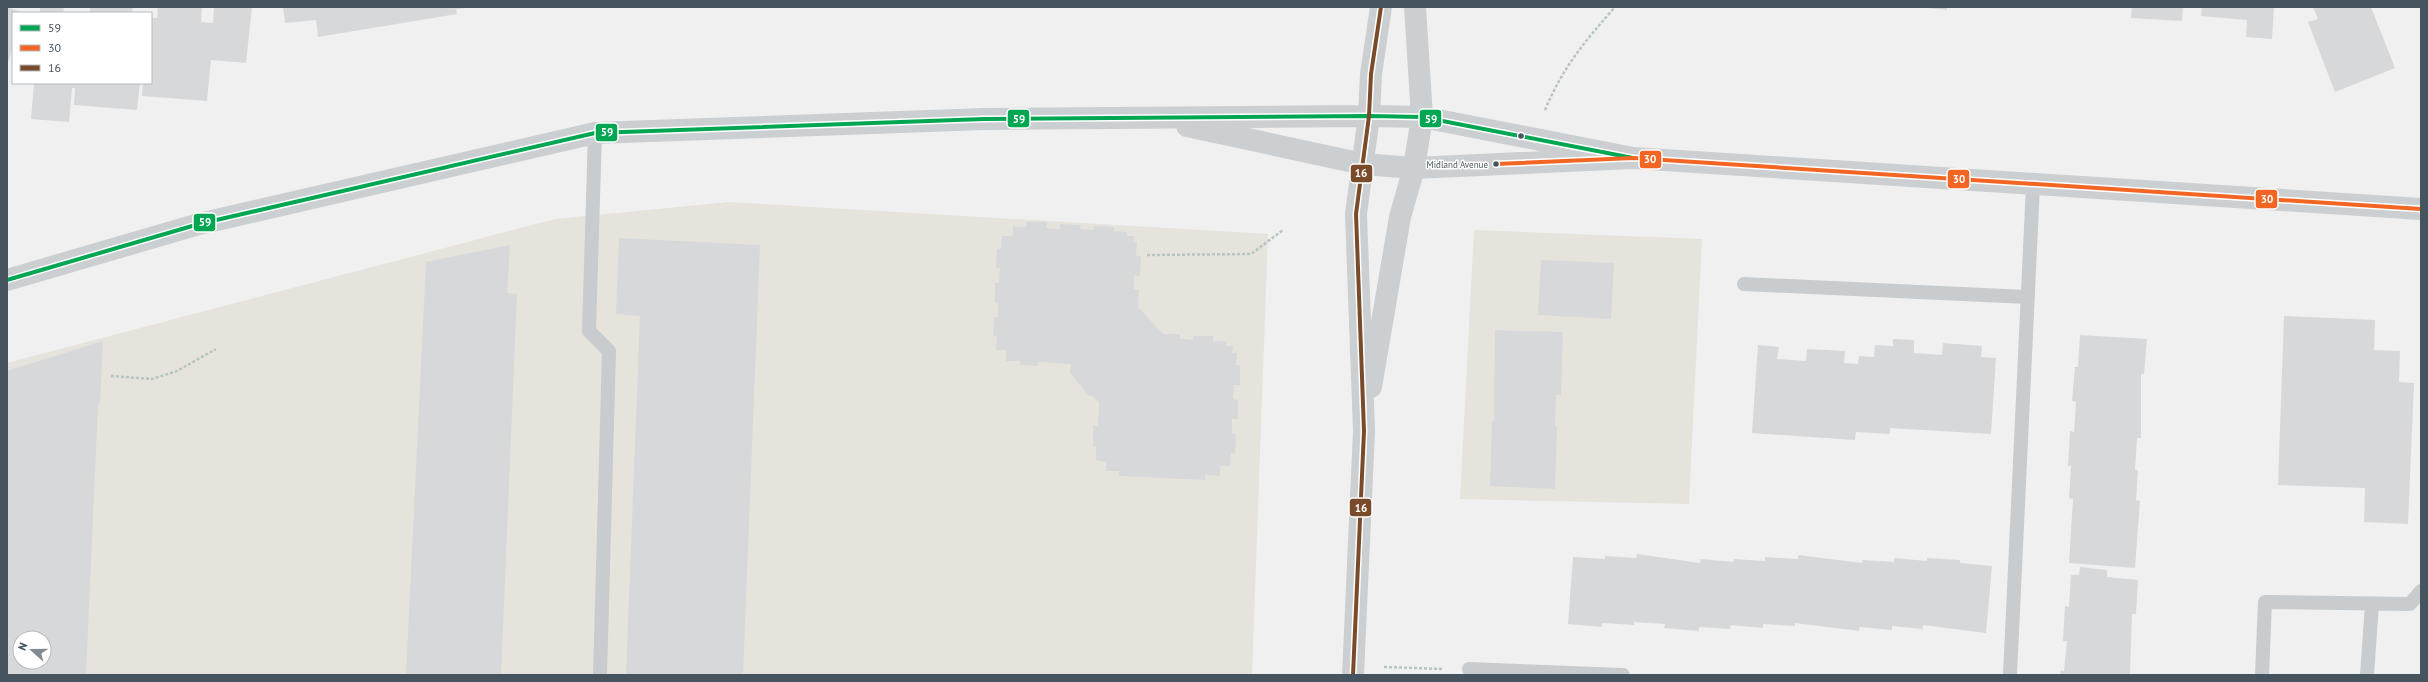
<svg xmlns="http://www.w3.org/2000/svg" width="2428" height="682" font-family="'PT Sans',sans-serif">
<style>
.commercial{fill:#e6e3dd;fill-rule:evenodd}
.building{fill:#d7d8da;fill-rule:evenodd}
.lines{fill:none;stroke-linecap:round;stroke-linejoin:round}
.path{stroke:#b6c5bf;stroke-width:2.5;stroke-dasharray:3 2;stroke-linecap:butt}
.service{stroke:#c8ccce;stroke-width:14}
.secondary{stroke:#cbcfd1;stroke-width:22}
.bus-1-casing{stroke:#fff;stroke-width:7}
.bus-2-casing{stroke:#fff;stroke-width:7}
.bus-3-casing{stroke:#fff;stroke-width:7}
.bus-1{stroke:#00a651;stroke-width:4}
.bus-2{stroke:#f26522;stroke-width:4}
.bus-3{stroke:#7a4b2a;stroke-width:4}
.bus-dot{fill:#45545e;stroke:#fff;stroke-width:1.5}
.labels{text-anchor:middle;stroke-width:3;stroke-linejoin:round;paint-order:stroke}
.bus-label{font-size:9px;fill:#45545e;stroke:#fff;text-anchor:end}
.line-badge{stroke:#fff;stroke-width:1.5}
.badge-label{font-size:11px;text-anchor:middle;font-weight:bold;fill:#fff}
</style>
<rect width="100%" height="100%" fill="#f1f0f0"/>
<path class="commercial" d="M729,202L1268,234L1252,675H7V363L555,219ZM20,638H44V662H20Z
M1474,230L1702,239L1689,504L1460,499Z"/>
<path class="building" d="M7,7L24,13H13V48L7,65Z
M40,7L64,8L63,13H40Z
M90,7H133L132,13H90Z
M158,7H202L201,22L213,23L214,7H252L246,63L211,60L207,101L142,96L143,83H151V18H157Z
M283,7H466V8L456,9L457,14L318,37L316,20L285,23Z
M1918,7H1947V10Z
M2132,7H2183L2182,21L2131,18Z
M2202,7H2274L2272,39L2246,37L2247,20L2201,16Z
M2313,7H2371L2395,68L2335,92L2308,22L2318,19Z
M34,83H140L137,110L74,105L75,88H72L69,122L31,119Z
M1026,222H1047L1046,228L1060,229V224L1081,225L1080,229L1094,230L1093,226L1114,227V231L1127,232V236H1134L1133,242H1137L1136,256H1141L1140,276L1134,275V289L1139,290L1138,307L1163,334H1180V339L1193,340V336H1213V341L1226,342V346H1233L1232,353H1237L1236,365H1240V385H1234L1233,399L1238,400V419H1232V433L1236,434L1235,453H1231L1230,466H1220V476L1205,475V480L1119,476V471H1106V462L1096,460V446H1093V426H1098L1099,402L1091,395L1089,396L1070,373L1071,364L1038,362L1037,366L1020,365V361H1006V350H996L997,337L993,336L994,317H998V303H995V283H999L1000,268H996L997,249H1001L1002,236H1013V226L1026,227Z
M619,238L760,245L743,675H626L640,316L616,314Z
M510,245L507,293L517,294L501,675H406L426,262Z
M1541,260L1614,263L1611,319L1538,315Z
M2284,316L2375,320L2374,350L2400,351L2399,382L2414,383L2408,524L2364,522L2365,488L2278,485Z
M1495,330L1563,332L1561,395H1556L1555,426H1557L1555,489L1490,486L1492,421H1494Z
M2080,335L2147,339L2144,374H2141V438H2137L2135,470H2138L2136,500L2140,501L2135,568L2069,563L2073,499L2069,498L2071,466H2068L2070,431L2074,432L2076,402L2072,401L2075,367H2078Z
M1893,339L1914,340V353L1942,355L1943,343L1982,346L1981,357L1996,358L1991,434L1890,428V434L1856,432L1855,440L1752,433L1758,345L1779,347L1777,359L1806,361L1807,349L1845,351L1844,363L1858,364L1859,356L1874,357L1875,345L1893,346Z
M103,341L100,405L98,404L86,675H7V371ZM20,638H44V662H20Z
M1637,554L1700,563L1701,559L1733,562L1734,559L1765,561V557L1798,559V555L1862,563L1863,560L1894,562V558L1927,561V558L1960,560V563L1992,566L1986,633L1923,625V629L1892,626V630L1860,627L1859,631L1795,623V626L1763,624V628L1731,625L1730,629L1699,627V631L1664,628L1665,624L1634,622V625L1602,623V627L1568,624L1573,557L1605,559V556L1636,558Z
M2080,567L2107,570V577L2138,580L2136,614H2132L2130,675H2060L2061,670L2064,671L2067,641H2063L2065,606L2069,607L2071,575H2079Z"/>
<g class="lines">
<path class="path" d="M1545,110C1563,67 1585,41 1615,7
M1147,255L1251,254L1283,230
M111,376L152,379L177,371L216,349
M1384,667L1443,669"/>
<path class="service" d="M595,133L589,331L609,351L600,675
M1744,284L2027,297
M1469,669L1623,675
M2010,675L2033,185
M2262,675L2265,602L2410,604L2421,591
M2367,675L2372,604"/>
<path class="secondary" d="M1187,126L1363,164L1414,168L1633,158L2421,209
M7,280L199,224L595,133L984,119L1369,116L1422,117L1633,158
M1371,387L1400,217L1414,168L1422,117L1415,7
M1353,675L1364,431L1356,214L1369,116L1371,74L1381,7"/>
<g class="bus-1-casing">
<path id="bus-1" d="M7,280L199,224L595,133L984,119L1369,116L1422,117L1633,158"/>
</g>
<g class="bus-2-casing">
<path id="bus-2" d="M1496,164L1633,158L2421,209"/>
</g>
<g class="bus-3-casing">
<path id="bus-3" d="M1353,675L1364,431L1356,214L1369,116L1371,74L1381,7"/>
</g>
<use href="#bus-1" class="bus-1"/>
<use href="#bus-2" class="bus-2"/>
<use href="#bus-3" class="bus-3"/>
</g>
<g class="bus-dot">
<circle cx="1521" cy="136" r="3.5"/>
<circle cx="1496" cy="164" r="3.5"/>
</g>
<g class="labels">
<g class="bus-label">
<text x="1488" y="168">Midland Avenue</text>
</g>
</g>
<g class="line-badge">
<rect x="1419" y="109" width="23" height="19" rx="4" fill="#00a651"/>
<rect x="1007" y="109" width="23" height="19" rx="4" fill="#00a651"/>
<rect x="595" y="123" width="23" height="19" rx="4" fill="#00a651"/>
<rect x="1639" y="150" width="23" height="19" rx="4" fill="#f26522"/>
<rect x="1350" y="164" width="23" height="19" rx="4" fill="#7a4b2a"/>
<rect x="1947" y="169" width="23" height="20" rx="4" fill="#f26522"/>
<rect x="2255" y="189" width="23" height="20" rx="4" fill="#f26522"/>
<rect x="193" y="213" width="23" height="19" rx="4" fill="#00a651"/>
<rect x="1349" y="498" width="23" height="19" rx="4" fill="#7a4b2a"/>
</g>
<g class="badge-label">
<text x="1431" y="123">59</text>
<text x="1019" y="123">59</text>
<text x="607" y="136">59</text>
<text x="1650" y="163">30</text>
<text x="1361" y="177">16</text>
<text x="1959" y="183">30</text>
<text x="2267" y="203">30</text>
<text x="205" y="226">59</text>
<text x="1361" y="512">16</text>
</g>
<rect width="2428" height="682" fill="none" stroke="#45545e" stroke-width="16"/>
<rect x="12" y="12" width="140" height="72" fill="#ffffff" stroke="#b5bbbf"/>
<rect x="20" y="25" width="20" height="6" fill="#00a651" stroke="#b5bbbf"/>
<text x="48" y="32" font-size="12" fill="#45545e">59</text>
<rect x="20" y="45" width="20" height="6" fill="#f26522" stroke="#b5bbbf"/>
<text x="48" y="52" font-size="12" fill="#45545e">30</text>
<rect x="20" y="65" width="20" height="6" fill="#7a4b2a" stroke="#b5bbbf"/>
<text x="48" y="72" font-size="12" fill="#45545e">16</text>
<g transform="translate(32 650) rotate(291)"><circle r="19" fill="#ffffff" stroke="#b5bbbf"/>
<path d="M0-3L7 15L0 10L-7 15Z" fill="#818b91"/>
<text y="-6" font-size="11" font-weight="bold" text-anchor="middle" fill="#45545e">N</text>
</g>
</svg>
